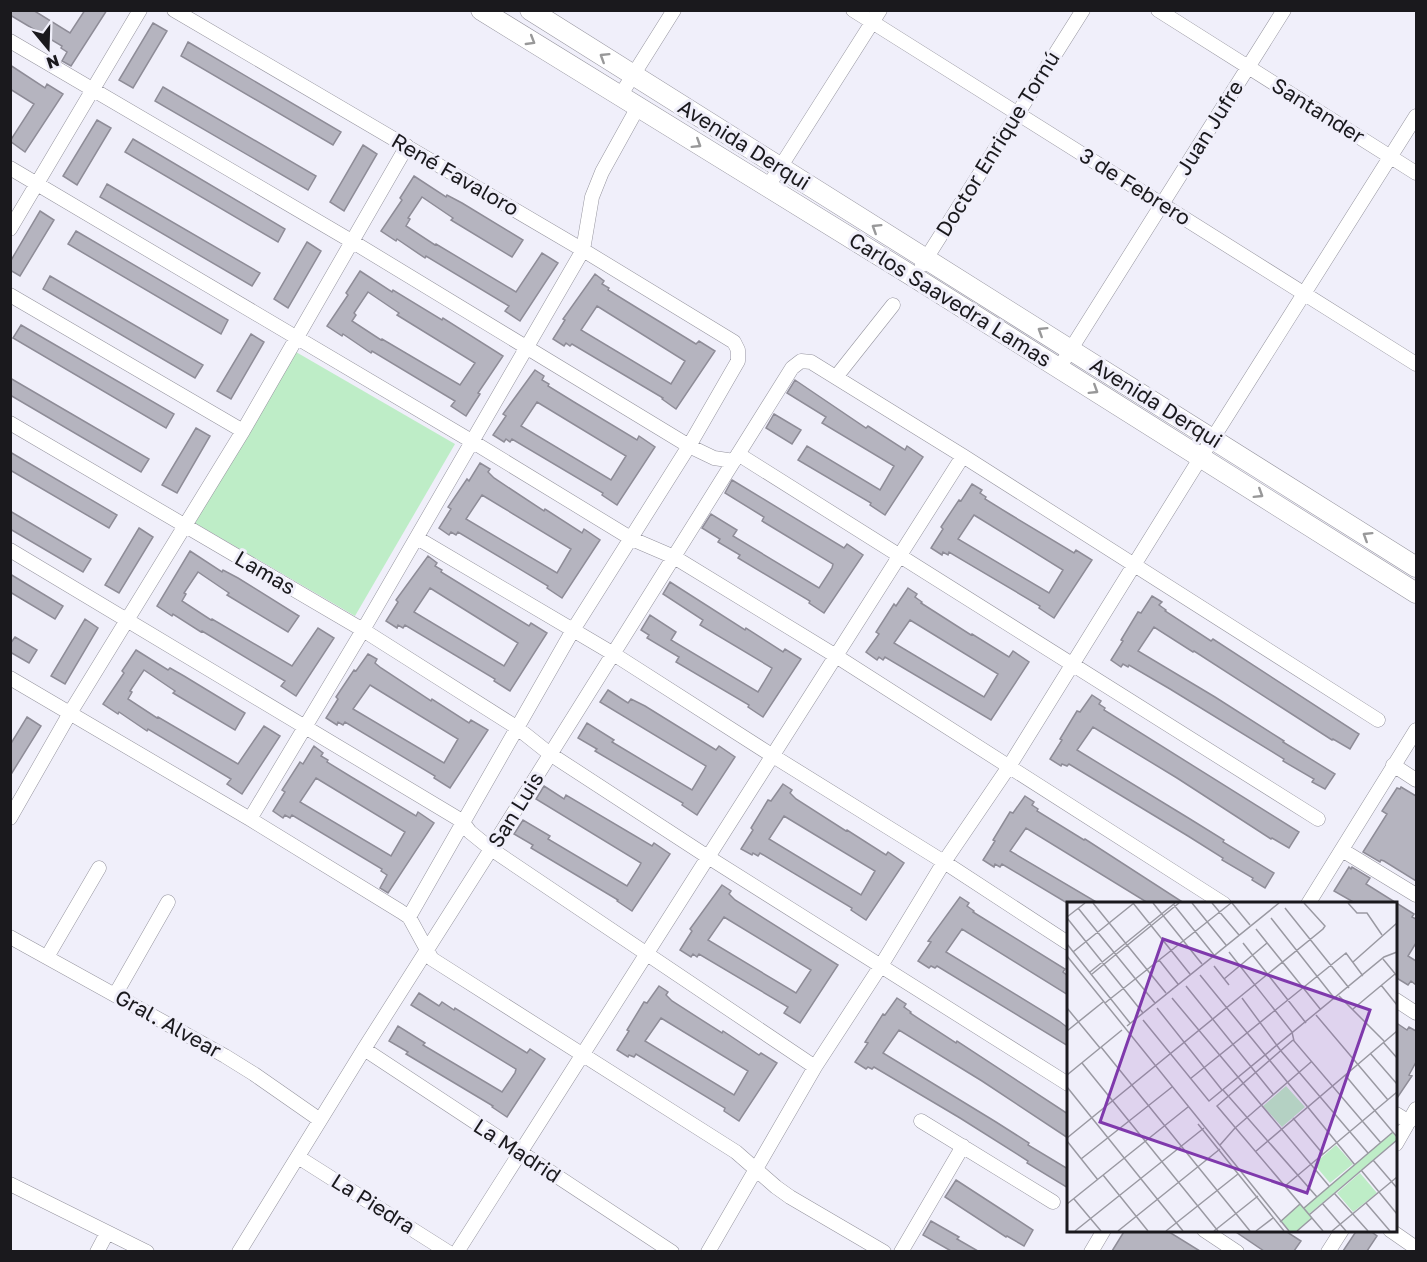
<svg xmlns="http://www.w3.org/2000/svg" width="1427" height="1262" font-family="'Golos Text',sans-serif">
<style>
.green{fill:#beedc7}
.building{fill:#b5b4bf;stroke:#8e8c97;stroke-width:1.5;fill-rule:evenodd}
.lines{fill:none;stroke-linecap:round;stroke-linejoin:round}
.minor-casing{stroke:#95949e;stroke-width:15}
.secondary-casing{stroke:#95949e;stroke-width:21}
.minor{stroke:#fff;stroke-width:14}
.secondary{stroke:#fff;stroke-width:20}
.oneway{stroke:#989899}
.labels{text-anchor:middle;stroke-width:6;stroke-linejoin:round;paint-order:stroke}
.street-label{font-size:21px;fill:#1a191d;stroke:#f0effa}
.inset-road{fill:none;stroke:#9a99a2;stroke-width:1.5}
.view{fill:#7f39ac;fill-opacity:0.15;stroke:#7f39ac;stroke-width:3}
.inset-edge{fill:none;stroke:#1a191d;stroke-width:3}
</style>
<rect width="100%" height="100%" fill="#f0effa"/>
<path class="green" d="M296,352L455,444L355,616L195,523Z"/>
<path class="building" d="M10,10H33L70,33L85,10H107L71,66L62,61L67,52L61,48L62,46L10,15Z
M153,23L167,31L133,88L119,80Z
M188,42L341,132L333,145L181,56Z
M10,65L45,88L47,84L63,94L25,152L10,141L34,104L10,89Z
M163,87L316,176L308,190L155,101Z
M97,120L111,128L77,185L63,176Z
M133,139L285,229L278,242L125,152Z
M363,145L377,154L344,211L330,202Z
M414,176L446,197L447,195L462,203L523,240L512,257L451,220L453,218L422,197L408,218L410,219L406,226L435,245L436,244L516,292L542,253L558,263L520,321L505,311L509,306L426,256L425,258L397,239L396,241L381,231L402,200L400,198Z
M107,184L260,273L252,286L100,197Z
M40,211L54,220L20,276L10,270V262Z
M76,231L228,320L221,334L68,244Z
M307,242L321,251L288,308L274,299Z
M360,271L392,292L393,290L442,320L443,318L503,356L478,393L480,394L466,416L451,406L455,401L372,351L371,353L343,334L342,336L327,326L348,295L346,293ZM368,292L399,313L397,315L475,363L460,385L382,339L381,340L352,321L356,315L354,313Z
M595,274L604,281L602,284L609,288L608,290L634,306L696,344L699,341L715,351L676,409L662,399L663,398L572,344L570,346L566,343L564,346L553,339L565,320L563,319ZM597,306L685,361L671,384L581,330Z
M50,276L203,365L195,378L43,289Z
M21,325L174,414L166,428L13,338Z
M251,334L264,342L231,399L217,391Z
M535,370L544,376L542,380L549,384L548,386L574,402L637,440L639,436L655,447L617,505L602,495L603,493L512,439L510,442L506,439L504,442L493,435L506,416L503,414ZM537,402L626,456L611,480L521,426Z
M10,378L149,459L141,472L10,395Z
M795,380L866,428L868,426L905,450L907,446L923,457L885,515L870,505L871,503L798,460L807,446L880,490L894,466L822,423L826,417L787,393Z
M774,414L801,430L792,444L766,428Z
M196,428L210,436L177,493L162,485Z
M10,452L117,515L109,528L10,470Z
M480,463L490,469L488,472L494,478L544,511L545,509L582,533L584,529L600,540L562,598L547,588L548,586L458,532L456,535L451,532L449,535L439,528L451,509L448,507L467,479L469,481ZM482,495L571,549L557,573L466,519Z
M732,480L844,548L847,544L863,555L824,613L809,603L810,601L738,558L740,555L718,542L720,539L702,528L711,514L737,530L733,536L819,588L832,568L833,564L762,521L764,517L725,493Z
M972,484L982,490L980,493L986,497L985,499L1011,515L1074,553L1076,550L1092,560L1054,618L1039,608L1040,606L949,552L948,555L943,552L942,555L931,548L943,529L941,527L959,500L961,501ZM974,515L1063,570L1049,593L958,539Z
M10,511L91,559L83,572L10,529Z
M139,528L153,537L119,593L105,585Z
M190,551L222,572L223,570L238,578L299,616L288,632L227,595L229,593L198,572L184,593L186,594L182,601L211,620L212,619L292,666L318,628L334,638L296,696L281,686L285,681L202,631L201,632L173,614L172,616L157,606Z
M428,556L437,563L435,566L442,570L441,572L467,588L529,626L531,623L547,633L510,691L494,681L495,679L405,625L403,628L398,625L397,628L386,621L398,602L396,600ZM430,588L518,643L504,666L414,612Z
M10,574L63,606L55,619L10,592Z
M670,582L745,630L746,628L783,652L785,649L801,659L763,717L748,707L749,705L676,662L679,657L647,638L649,635L641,630L650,615L676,632L671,640L758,692L770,672L772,668L700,625L703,620L663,594Z
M908,588L917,594L915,597L922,602L921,603L971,635L972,634L1009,657L1013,651L1029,662L991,720L885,657L883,660L879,657L877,660L866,652L879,634L876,632L894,604L896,606ZM910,620L998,674L984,697L894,643Z
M1152,596L1162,602L1159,605L1166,610L1165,611L1211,641L1213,639L1359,734L1350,749L1333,739L1332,740L1194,651L1193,652L1154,627L1138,651L1215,697L1284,741L1283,742L1335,774L1325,789L1312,782L1314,779L1283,761L1284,759L1170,689L1129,665L1128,667L1123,664L1121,667L1111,660L1123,641L1121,640L1138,612L1141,613Z
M85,619L98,628L65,684L51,676Z
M15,637L37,650L29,663L10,652V644Z
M136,650L168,670L170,668L184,676L245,713L235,730L173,693L175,691L144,670L130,691L132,692L128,699L157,718L158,717L238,764L264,726L280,736L242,794L227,784L231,779L148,729L147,731L119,712L118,714L103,704L124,673L122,671Z
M368,654L377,659L375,663L381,668L431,701L432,699L469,723L471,720L488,730L450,788L434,778L435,776L345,722L343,725L338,722L337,725L326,718L338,699L336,697L354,670L356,671ZM370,685L458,739L444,763L353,709Z
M608,690L628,703L631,699L645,706L716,750L719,746L735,757L697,815L682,805L683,803L595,751L597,749L578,738L587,723L614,740L612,742L692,790L704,770L706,766L600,702Z
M1092,695L1101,701L1099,704L1105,708L1104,710L1299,832L1289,848L1272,838L1271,839L1177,778L1093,727L1077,750L1190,819L1224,840L1223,842L1274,873L1265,888L1252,880L1253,878L1222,860L1223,858L1188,836L1069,764L1067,766L1062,764L1061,766L1050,759L1062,740L1060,739L1077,711L1080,712Z
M27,717L41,726L10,776V745Z
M314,746L323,753L321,756L328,760L327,762L353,778L416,816L418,812L434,823L388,893L380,888L387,875L381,871L382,869L292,815L290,818L285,815L283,818L273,811L285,792L282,790L300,762L303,764ZM316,778L405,832L391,856L300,802Z
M783,784L792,790L790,793L796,799L846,831L847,830L886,855L888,852L904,863L866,920L851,910L852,908L760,853L758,856L753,853L752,855L741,849L753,830L751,828L768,800L771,801ZM784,816L875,871L861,895L769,839Z
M544,786L564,799L566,795L652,846L654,843L670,854L632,911L617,901L618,900L531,848L533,845L514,834L523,820L550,836L548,839L627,886L639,867L641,863L536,799Z
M1401,787L1416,796V881L1384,861L1381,860L1380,862L1363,852L1387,814L1382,811L1397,788L1400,789Z
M1025,796L1034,802L1032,805L1038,809L1037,811L1084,840L1085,839L1184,903H1148L1026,828L1010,851L1098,903H1067L1002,864L1000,867L995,864L994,867L983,860L995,841L993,840L1010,812L1013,813Z
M1349,867L1351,869L1352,867L1370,878L1366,884L1414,914L1412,917L1416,919V943L1408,956L1416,961V985L1411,981L1408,985L1395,977V903H1355L1334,891Z
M722,885L731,891L729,894L735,900L838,965L800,1023L784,1013L788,1007L699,954L697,957L693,954L691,957L680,950L692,931L690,929ZM724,917L811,970L796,993L708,940Z
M960,897L969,903L967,906L974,911L973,912L1065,969L1063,972L1068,976V995L962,929L946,952L1059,1021L1068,1028V1046L937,966L935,968L931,966L929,968L918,961L931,942L928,941Z
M659,986L668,992L666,995L672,1001L722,1033L723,1031L759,1055L761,1053L777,1063L739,1121L724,1111L725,1108L636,1054L634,1057L629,1055L628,1057L617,1050L629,1031L627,1030L644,1002L647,1003ZM661,1018L748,1071L734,1095L645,1041Z
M419,993L439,1006L442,1002L454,1010L455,1008L527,1053L530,1049L545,1059L507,1117L492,1107L493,1106L406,1054L408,1052L389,1041L398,1026L425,1043L423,1045L502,1092L515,1073L516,1069L411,1005Z
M897,998L906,1004L904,1007L911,1012L910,1013L956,1043L957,1041L1068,1114V1138L982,1081L899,1030L883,1053L996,1122L1029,1143L1028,1145L1068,1169V1188L1027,1163L1028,1161L960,1118L874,1067L872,1069L868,1067L866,1069L855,1062L868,1043L865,1042L883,1014L885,1015Z
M1395,1022L1407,1030L1409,1027L1416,1031V1062L1409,1075L1412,1076L1395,1101Z
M956,1180L1033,1230L1024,1246L1007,1236L1006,1237L945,1197Z
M931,1221L959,1237L957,1239L978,1251H951L923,1235Z
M1125,1230H1166L1200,1251H1112Z
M1233,1230H1284L1301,1241L1294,1251H1264Z
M1357,1230H1369L1377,1236L1367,1251H1343Z"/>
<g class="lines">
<g class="minor-casing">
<path id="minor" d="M174,10L583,250L734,342L738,350V361L689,446L573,630L409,917
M853,10L1416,364
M1158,10L1416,173
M10,41L353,242L689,446L714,458L734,461
M620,96L674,10
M10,168L473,442L632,539L674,557L836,656L1224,904
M767,188L880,10
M10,229L140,10
M922,265L1083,10
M10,295L243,431
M1059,368L1284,10
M836,377L893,305
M10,423L363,630L516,727L550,754L708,857L1068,1084
M738,454L1318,819
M417,538L612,653L773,756L944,862L1068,943
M10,550L462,821L470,832L491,849L815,1067
M10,678L250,819L400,911L409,917L432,959L736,1152L776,1187L790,1197L884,1252
M1393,765L1416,780
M10,818L70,713L243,431L407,146
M250,819L363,630L583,250L592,197L602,172L638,107
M1342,850L1416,895
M1308,904L1416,730
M10,937L225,1056L254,1074L320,1120
M47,957L99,868
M115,995L168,902
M1396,1000L1416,1013
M364,1049L672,1252
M1396,1114L1409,1122
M921,1121L1053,1202
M1396,1144L1416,1109
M298,1157L448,1252
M10,1184L147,1252
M1204,1230L1237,1252
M1390,1230L1416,1248
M97,1252L107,1233
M239,1252L364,1049L491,849L792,368L801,361L811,362L963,456L1378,720
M457,1252L963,456
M708,1252L815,1067L882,964L944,862L1010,765L1201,457L1416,116
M901,1252L963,1146
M1091,1252L1104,1230
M1328,1252L1342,1230"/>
</g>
<g class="secondary-casing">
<path id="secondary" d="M481,10L914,277L1416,593
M530,10L1416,567"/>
</g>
<use href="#minor" class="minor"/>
<use href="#secondary" class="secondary"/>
</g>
<defs><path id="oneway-chevron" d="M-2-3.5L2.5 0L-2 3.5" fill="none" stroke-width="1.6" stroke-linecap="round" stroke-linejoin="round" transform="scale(1.5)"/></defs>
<g class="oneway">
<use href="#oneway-chevron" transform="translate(531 41) rotate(31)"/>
<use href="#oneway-chevron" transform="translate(604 57) rotate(-148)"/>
<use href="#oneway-chevron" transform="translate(697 144) rotate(32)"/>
<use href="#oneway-chevron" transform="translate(876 228) rotate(-148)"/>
<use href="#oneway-chevron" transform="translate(1042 331) rotate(-148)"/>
<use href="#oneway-chevron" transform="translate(1094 390) rotate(32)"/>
<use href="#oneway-chevron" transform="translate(1259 494) rotate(32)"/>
<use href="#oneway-chevron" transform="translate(1367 536) rotate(-148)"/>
</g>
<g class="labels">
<g class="street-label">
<text transform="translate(1318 111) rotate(32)" y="7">Santander</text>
<text transform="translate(1210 128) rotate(-58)" y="7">Juan Jufre</text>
<text transform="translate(998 144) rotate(-58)" y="7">Doctor Enrique Tornú</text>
<text transform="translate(744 145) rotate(32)" y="7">Avenida Derqui</text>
<text transform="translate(455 175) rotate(30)" y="7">René Favaloro</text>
<text transform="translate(1135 187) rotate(32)" y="7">3 de Febrero</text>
<text transform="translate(950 300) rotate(32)" y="7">Carlos Saavedra Lamas</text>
<text transform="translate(1156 403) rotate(32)" y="7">Avenida Derqui</text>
<text transform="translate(265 573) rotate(30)" y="7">Lamas</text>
<text transform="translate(516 810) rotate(-58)" y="7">San Luis</text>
<text transform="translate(168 1024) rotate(29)" y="7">Gral. Alvear</text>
<text transform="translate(517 1151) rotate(33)" y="7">La Madrid</text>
<text transform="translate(373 1204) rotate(32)" y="7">La Piedra</text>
</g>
</g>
<g transform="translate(1067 902)">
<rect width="330" height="330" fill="#f0effa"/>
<path d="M219,184L238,205L215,225L196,204ZM326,230L330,238L242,312L245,316L230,329H222L214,319L233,302L236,306ZM269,243L286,262L263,281L247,262ZM293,271L310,291L286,310L270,291Z" fill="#beedc7"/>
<path class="inset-road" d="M26,1L99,91M66,1L123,72M86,1L135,62M125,1L159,43M145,1L172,33M165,1L183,23M281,1L290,11H300L315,33M107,3L147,53M11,6L88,101M218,6L282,86M0,15L18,1M0,16L76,111M204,16L268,97M189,27L254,108M176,41L239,121M0,42L63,121M6,50L67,1M162,50L225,130L227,139L314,241M0,54L222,329M316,57L330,74M92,58L111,82M286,60L330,21M147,64L162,83M23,70L108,1M25,72L112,1M133,73L288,263M157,77L200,41M314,83L330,103M119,84L206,192M272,94L317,139M105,96L262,284M175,96L214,149L301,251M38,101L164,1M0,106L33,146M90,106L155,188M286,107L328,72M249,113L321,198M76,118L142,199L317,55L330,50M60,124L212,1M0,129L36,100M226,138L150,204L256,329M316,140L330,156M34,145L183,329M303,151L330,182M15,161L151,329M0,173L55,128M278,173L330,235M123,177L279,51L296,74M0,185L116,329M156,188L250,295M226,216L256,252M131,222L217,329M0,236L256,27L258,24L237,1M0,239L31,278M153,243L168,226L244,160M188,250L330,129M14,257L105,185M306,258L330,286M294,268L330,312M36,273L81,329M218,284L330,190M267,291L301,329M7,297L34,329M255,301L279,329M299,301L323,329M0,302L121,205M237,306L326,230M242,313L330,238M213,320L233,302M8,329L137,226M51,329L153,247M99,329L171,272M147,329L191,294M189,329L206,316M230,329L245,316M265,329L330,275"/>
<path class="view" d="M96,37L303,108L240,291L33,220Z"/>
<rect width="330" height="330" class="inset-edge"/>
</g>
<rect width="1427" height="1262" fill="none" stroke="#1a191d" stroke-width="24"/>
<g transform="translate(48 48) rotate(161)" stroke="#f0effa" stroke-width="4.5" paint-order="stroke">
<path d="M0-4.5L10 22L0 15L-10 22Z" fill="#1a191d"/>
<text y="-9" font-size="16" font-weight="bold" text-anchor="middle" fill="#1a191d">N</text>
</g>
</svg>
